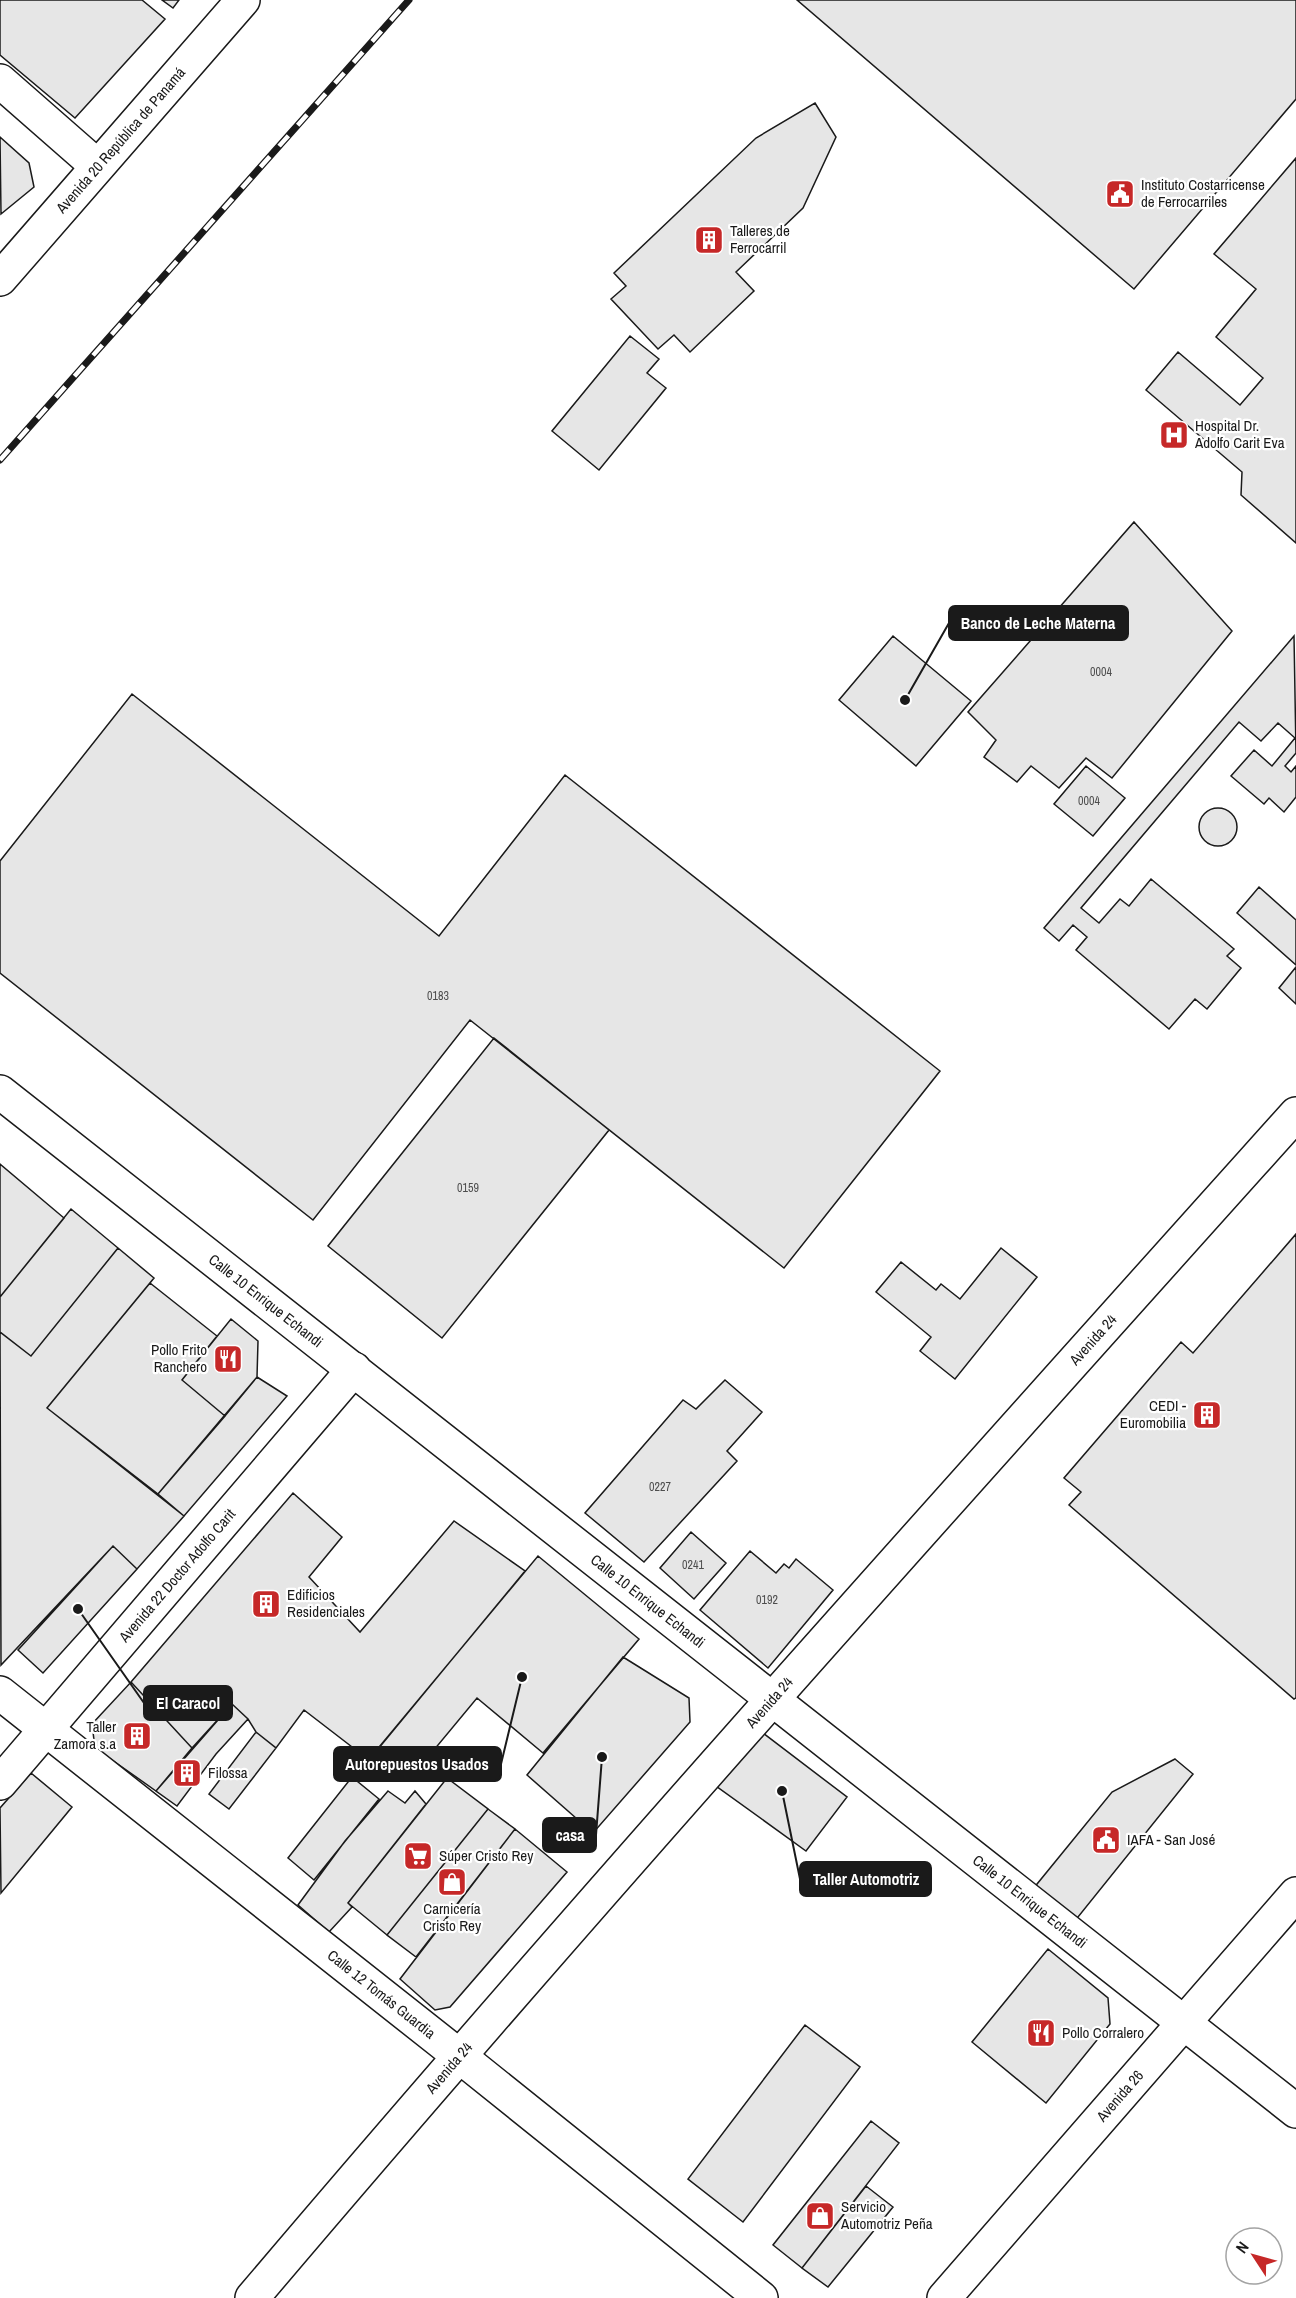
<svg xmlns="http://www.w3.org/2000/svg" width="1296" height="2298" font-family="'Archivo Narrow',sans-serif">
<style>
.building{fill:#e6e6e6;stroke:#1a1a1a;stroke-width:1.5}
.lines{fill:none;stroke-linecap:round;stroke-linejoin:round}
.minor-casing{stroke:#1a1a1a;stroke-width:36}
.tertiary-casing{stroke:#1a1a1a;stroke-width:36}
.minor{stroke:#fff;stroke-width:33}
.tertiary{stroke:#fff;stroke-width:33}
.rail-casing{stroke:#1a1a1a;stroke-width:7}
.rail{stroke:#fff;stroke-width:4.5;stroke-dasharray:14;stroke-linecap:butt}
.labels{text-anchor:middle;stroke-width:4.5;stroke-linejoin:round;paint-order:stroke}
.number-label{font-size:12px;fill:#4d4d4d}
.street-label{font-size:15px;fill:#1a1a1a;stroke:#fff}
.poi-label{font-size:15px;fill:#1a1a1a;stroke:#fff;text-anchor:start}
.leader{fill:none;stroke:#1a1a1a;stroke-width:2}
.callout-dot{fill:#1a1a1a;stroke:#fff;stroke-width:2}
.callout{fill:#1a1a1a;stroke:#1a1a1a;stroke-width:2}
.callout-label{font-size:16px;text-anchor:middle;font-weight:bold;fill:#fff}
</style>
<rect width="100%" height="100%" fill="#fff"/>
<path class="building" d="M0,0H142L165,19L75,118L0,55Z
M162,0H179L173,8Z
M797,0H1296V99L1134,289Z
M815,103L836,137L803,208L736,272L754,291L690,352L674,335L658,349L611,299L626,286L614,273L756,138Z
M0,137L29,163L34,187L1,214Z
M1296,158V543L1241,495L1242,472L1146,390L1178,352L1240,405L1263,378L1216,337L1256,289L1214,254Z
M630,336L659,359L647,373L666,388L599,470L552,431Z
M1134,522L1232,631L1112,778L1086,758L1059,788L1031,766L1017,782L984,757L996,740L968,712Z
M893,636L971,701L916,766L839,700Z
M1294,636L1296,753L1285,766L1291,772L1296,766V797L1284,812L1269,798L1264,804L1231,776L1254,750L1272,766L1295,738L1278,723L1261,741L1239,722L1081,908L1099,923L1120,899L1129,906L1151,879L1234,949L1227,956L1241,968L1207,1009L1195,999L1169,1029L1076,950L1087,937L1073,925L1059,941L1044,928Z
M132,694L439,936L565,775L940,1071L784,1268L470,1020L313,1220L0,973V861Z
M1086,766L1125,798L1093,836L1054,804Z
M1199 827a19 19 0 1 1 38 0a19 19 0 1 1-38 0Z
M1259,887L1296,920V965L1237,913Z
M1296,967V1004L1279,988Z
M494,1038L609,1130L442,1338L328,1246Z
M0,1164L64,1218L0,1297Z
M71,1209L118,1248L31,1356L0,1332V1297Z
M1296,1234V1698L1294,1699L1069,1505L1081,1492L1064,1478L1181,1342L1193,1353Z
M118,1248L154,1278L47,1408L184,1516L137,1569L113,1546L1,1665L0,1332L31,1356Z
M1001,1248L1037,1277L955,1379L920,1351L931,1337L876,1292L901,1262L936,1290L941,1284L960,1299Z
M150,1283L217,1336L182,1380L225,1416L158,1494L47,1408Z
M231,1319L258,1341L257,1377L225,1416L182,1380Z
M257,1377L287,1396L184,1516L158,1494Z
M725,1380L762,1412L727,1451L737,1461L644,1562L585,1513L683,1400L696,1409Z
M293,1493L342,1537L309,1577L360,1632L454,1521L525,1571L369,1760L304,1710L276,1748L256,1732L248,1719L232,1704L192,1748L131,1682Z
M691,1532L726,1563L694,1599L660,1568Z
M113,1546L137,1569L43,1673L18,1650Z
M750,1551L776,1573L784,1564L789,1568L796,1559L833,1590L768,1668L700,1610Z
M538,1556L639,1639L543,1753L477,1698L414,1774L380,1746Z
M623,1657L689,1698L690,1722L593,1833L527,1775Z
M131,1682L192,1748L156,1791L95,1748L92,1724Z
M232,1704L248,1719L216,1754L177,1806L156,1791Z
M759,1730L847,1797L806,1851L716,1786Z
M256,1732L276,1748L229,1809L209,1794Z
M1175,1759L1193,1774L1074,1922L1033,1889L1112,1792Z
M31,1773L72,1807L1,1893L0,1808Z
M352,1777L379,1799L314,1880L288,1858Z
M447,1778L488,1809L387,1935L348,1903Z
M388,1791L405,1803L415,1791L426,1804L348,1903L352,1907L329,1932L298,1905L345,1841Z
M488,1809L515,1829L416,1957L387,1935Z
M515,1829L567,1872L450,2007L435,2010L400,1979Z
M1048,1949L1108,1998L1110,2024L1046,2103L972,2042Z
M805,2025L860,2067L743,2222L688,2179Z
M871,2121L899,2143L802,2268L773,2245Z
M866,2186L893,2207L828,2287L802,2268Z"/>
<g class="lines">
<g class="minor-casing">
<g id="minor">
<path d="M0,81L97,166"/>
<path id="s1" d="M0,279L243,0"/>
<path id="s2" d="M0,1783L354,1369"/>
<path id="s3" d="M252,2298C592,1897 944,1506 1296,1114"/>
<path id="s4" d="M944,2298L1296,1894"/>
</g>
</g>
<g class="tertiary-casing">
<g id="tertiary">
<path id="s5" d="M0,1092L1296,2111"/>
<path id="s6" d="M0,1693L458,2055L761,2298"/>
</g>
</g>
<use href="#minor" class="minor"/>
<use href="#tertiary" class="tertiary"/>
<g class="rail-casing">
<path id="rail" d="M0,460L409,0"/>
</g>
<use href="#rail" class="rail"/>
</g>
<defs>
<g id="civic-square" transform="scale(1.5)"><rect x="-9" y="-9" width="18" height="18" rx="4" fill="#c62828" stroke="#fff"/><path d="M-.6-6.5H3V-4.5H.6V-3L4-1V1h2V6H-6V1h2V-1L-.6-3ZM-1.2 2.5V6h2.4V2.5Z" fill="#fff"/></g>
<g id="building-square" transform="scale(1.5)"><rect x="-9" y="-9" width="18" height="18" rx="4" fill="#c62828" stroke="#fff"/><path d="M-4-6H4V6H1V3H-1V6H-4ZM-2.5-4.3h1.7v1.8h-1.7ZM.8-4.3h1.7v1.8H.8ZM-2.5-1h1.7V.8h-1.7ZM.8-1h1.7V.8H.8Z" fill="#fff"/></g>
<g id="hospital-square" transform="scale(1.5)"><rect x="-9" y="-9" width="18" height="18" rx="4" fill="#c62828" stroke="#fff"/><path d="M-5-5h3v3.5h4V-5h3V5h-3V1.5h-4V5h-3Z" fill="#fff"/></g>
<g id="restaurant-square" transform="scale(1.5)"><rect x="-9" y="-9" width="18" height="18" rx="4" fill="#c62828" stroke="#fff"/><path d="M-5-6h1v4h1v-4h1v4h1v-4h1v5L-1.5 .5V6h-2V.5L-5-1ZM5-6V6H3V1.5H1.5Q1.5-4 5-6Z" fill="#fff"/></g>
<g id="supermarket-square" transform="scale(1.5)"><rect x="-9" y="-9" width="18" height="18" rx="4" fill="#c62828" stroke="#fff"/><path d="M-6-5.5h2.5l.6 2H6L4.5 2H-2.5L-4.4-4H-6ZM-1.5 3.2a1.3 1.3 0 1 0 .1 0ZM3 3.2a1.3 1.3 0 1 0 .1 0Z" fill="#fff"/></g>
<g id="shop-square" transform="scale(1.5)"><rect x="-9" y="-9" width="18" height="18" rx="4" fill="#c62828" stroke="#fff"/><path d="M-5-2.5h2.3a2.7 3.5 0 0 1 5.4 0H5L5.5 6h-11ZM-1.5-2.5h3a1.5 2.3 0 0 0-3 0Z" fill="#fff"/></g>
</defs>
<g fill-rule="evenodd">
<use href="#civic-square" x="1120" y="194"/>
<use href="#building-square" x="709" y="240"/>
<use href="#hospital-square" x="1174" y="435"/>
<use href="#restaurant-square" x="228" y="1359"/>
<use href="#building-square" x="1207" y="1415"/>
<use href="#building-square" x="266" y="1604"/>
<use href="#building-square" x="137" y="1736"/>
<use href="#building-square" x="187" y="1773"/>
<use href="#civic-square" x="1106" y="1840"/>
<use href="#supermarket-square" x="418" y="1856"/>
<use href="#shop-square" x="452" y="1882"/>
<use href="#restaurant-square" x="1041" y="2033"/>
<use href="#shop-square" x="820" y="2216"/>
</g>
<g class="labels">
<g class="number-label">
<text x="1101" y="676">0004</text>
<text x="1089" y="805">0004</text>
<text x="438" y="1000">0183</text>
<text x="468" y="1192">0159</text>
<text x="660" y="1491">0227</text>
<text x="693" y="1569">0241</text>
<text x="767" y="1604">0192</text>
</g>
<g class="street-label">
<text dy="5" stroke="none"><textPath href="#s1" startOffset="184">Avenida 20 República de Panamá</textPath></text>
<text dy="5" stroke="none"><textPath href="#s5" startOffset="338">Calle 10 Enrique Echandi</textPath></text>
<text dy="5" stroke="none"><textPath href="#s3" startOffset="1275">Avenida 24</textPath></text>
<text dy="5" stroke="none"><textPath href="#s2" startOffset="273">Avenida 22 Doctor Adolfo Carit</textPath></text>
<text dy="5" stroke="none"><textPath href="#s5" startOffset="824">Calle 10 Enrique Echandi</textPath></text>
<text dy="5" stroke="none"><textPath href="#s3" startOffset="789">Avenida 24</textPath></text>
<text dy="5" stroke="none"><textPath href="#s5" startOffset="1310">Calle 10 Enrique Echandi</textPath></text>
<text dy="5" stroke="none"><textPath href="#s6" startOffset="486">Calle 12 Tomás Guardia</textPath></text>
<text dy="5" stroke="none"><textPath href="#s3" startOffset="303">Avenida 24</textPath></text>
<text dy="5" stroke="none"><textPath href="#s4" startOffset="268">Avenida 26</textPath></text>
</g>
<g class="poi-label">
<text x="1141" y="190">Instituto Costarricense<tspan x="1141" dy="17">de Ferrocarriles</tspan></text>
<text x="730" y="236">Talleres de<tspan x="730" dy="17">Ferrocarril</tspan></text>
<text x="1195" y="431">Hospital Dr.<tspan x="1195" dy="17">Adolfo Carit Eva</tspan></text>
<text x="207" y="1355" text-anchor="end">Pollo Frito<tspan x="207" dy="17">Ranchero</tspan></text>
<text x="1186" y="1411" text-anchor="end">CEDI -<tspan x="1186" dy="17">Euromobilia</tspan></text>
<text x="287" y="1600">Edificios<tspan x="287" dy="17">Residenciales</tspan></text>
<text x="116" y="1732" text-anchor="end">Taller<tspan x="116" dy="17">Zamora s.a</tspan></text>
<text x="208" y="1778">Filossa</text>
<text x="1127" y="1845">IAFA - San José</text>
<text x="439" y="1861">Súper Cristo Rey</text>
<text x="452" y="1914" text-anchor="middle">Carnicería<tspan x="452" dy="17">Cristo Rey</tspan></text>
<text x="1062" y="2038">Pollo Corralero</text>
<text x="841" y="2212">Servicio<tspan x="841" dy="17">Automotriz Peña</tspan></text>
</g>
</g>
<path class="leader" d="M905 700L949 623M78 1609L144 1703M522 1677L501 1764M602 1757L596 1835M782 1791L800 1879"/>
<g class="callout-dot">
<circle cx="905" cy="700" r="6"/>
<circle cx="78" cy="1609" r="6"/>
<circle cx="522" cy="1677" r="6"/>
<circle cx="602" cy="1757" r="6"/>
<circle cx="782" cy="1791" r="6"/>
</g>
<g class="callout">
<rect x="949" y="606" width="179" height="34" rx="6"/>
<rect x="144" y="1686" width="88" height="34" rx="6"/>
<rect x="334" y="1747" width="167" height="34" rx="6"/>
<rect x="543" y="1818" width="53" height="34" rx="6"/>
<rect x="800" y="1862" width="131" height="34" rx="6"/>
</g>
<g class="callout-label">
<text x="1038" y="629">Banco de Leche Materna</text>
<text x="188" y="1709">El Caracol</text>
<text x="417" y="1770">Autorepuestos Usados</text>
<text x="570" y="1841">casa</text>
<text x="866" y="1885">Taller Automotriz</text>
</g>
<g transform="translate(1254 2256) rotate(306)"><circle r="28" fill="#ffffff" stroke="#a3a3a3" stroke-width="1.5"/>
<path d="M0-4.5L10 22L0 15L-10 22Z" fill="#c62828"/>
<text y="-9" font-size="16" font-weight="bold" text-anchor="middle" fill="#1a1a1a">N</text>
</g>
</svg>
